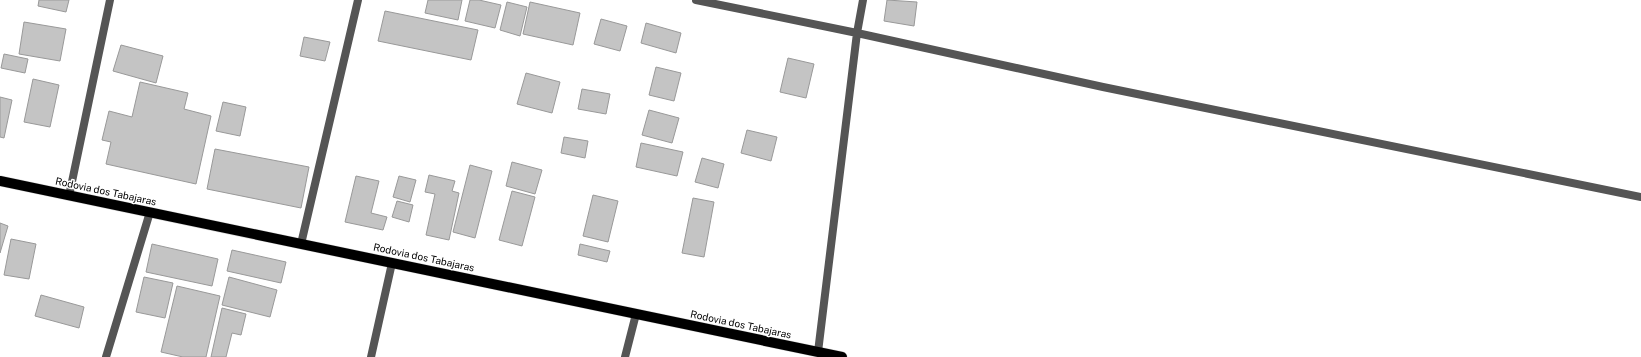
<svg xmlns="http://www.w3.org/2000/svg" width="1641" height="357" font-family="'Public Sans',sans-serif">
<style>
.building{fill:#c4c4c4;stroke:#999}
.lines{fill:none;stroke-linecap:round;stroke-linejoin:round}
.primary-casing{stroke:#dbdbdb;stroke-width:11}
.street{stroke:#555;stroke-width:8}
.primary{stroke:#000;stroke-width:10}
.labels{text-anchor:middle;stroke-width:3;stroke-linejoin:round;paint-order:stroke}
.street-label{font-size:10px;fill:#000;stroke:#fff}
</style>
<rect width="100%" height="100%" fill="#fff"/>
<path class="building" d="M39,0H69L66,12L38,6Z
M428,0H462L458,20L425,13Z
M470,0H479L501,5L495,28L465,21Z
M887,0L917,2L914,26L884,21Z
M507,2L527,7L520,36L500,30Z
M530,2L580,13L573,45L523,34Z
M385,11L478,30L471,60L378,41Z
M601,19L627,26L620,51L594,44Z
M24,22L66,29L60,61L19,54Z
M646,23L681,33L676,53L641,43Z
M304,37L330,42L325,61L300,56Z
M121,45L163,56L156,83L113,71Z
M4,54L28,59L25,73L1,68Z
M788,58L814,64L806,98L780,92Z
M656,67L681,73L674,101L649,95Z
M526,73L560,82L552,113L517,104Z
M33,79L59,85L50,127L24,122Z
M140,82L188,93L184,109L211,116L196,184L106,164L111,142L102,140L109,111L132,117Z
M582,89L610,94L606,114L578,109Z
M0,97L12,100L4,138L0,137Z
M223,102L246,107L240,136L216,131Z
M649,110L679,118L672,143L642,135Z
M747,130L777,137L771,161L741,153Z
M564,137L588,141L585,158L561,153Z
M641,143L683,152L677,176L636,167Z
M215,149L309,167L301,208L207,189Z
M702,158L724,164L718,188L695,182Z
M512,162L542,170L535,194L506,186Z
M470,165L492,171L475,238L453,232Z
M429,175L455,181L452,191L459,193L449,240L426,235L435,194L425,192Z
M356,176L379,181L371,213L387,217L383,230L345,222Z
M399,176L416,180L410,202L393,197Z
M512,191L535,197L522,246L499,240Z
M593,195L618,201L608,242L583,236Z
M693,198L714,202L704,257L682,253Z
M397,201L413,205L409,222L392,217Z
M0,223L8,226L0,253Z
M11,239L36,244L29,279L4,275Z
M152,244L218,259L212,286L146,272Z
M580,244L610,251L607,262L578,255Z
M232,250L286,262L281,283L227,271Z
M144,277L173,283L165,318L136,312Z
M229,277L277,290L270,317L222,305Z
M177,286L220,296L206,357H183L161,352Z
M41,295L84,307L79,328L35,316Z
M222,308L246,314L241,335L232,333L226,357H211Z"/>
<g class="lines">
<g class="primary-casing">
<path id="primary" d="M0,181L842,357"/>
</g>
<path class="street" d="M696,0L857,33L1103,87L1641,197
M69,196L110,0
M301,244L358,0
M818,352L857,33L863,0
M106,357L150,212
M371,357L392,263
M625,357L636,314"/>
<use href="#primary" class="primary"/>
</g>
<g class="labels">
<g class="street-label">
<text transform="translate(106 191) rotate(12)" y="4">Rodovia dos Tabajaras</text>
<text transform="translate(424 257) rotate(12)" y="4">Rodovia dos Tabajaras</text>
<text transform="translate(741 324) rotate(12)" y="4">Rodovia dos Tabajaras</text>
</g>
</g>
</svg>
